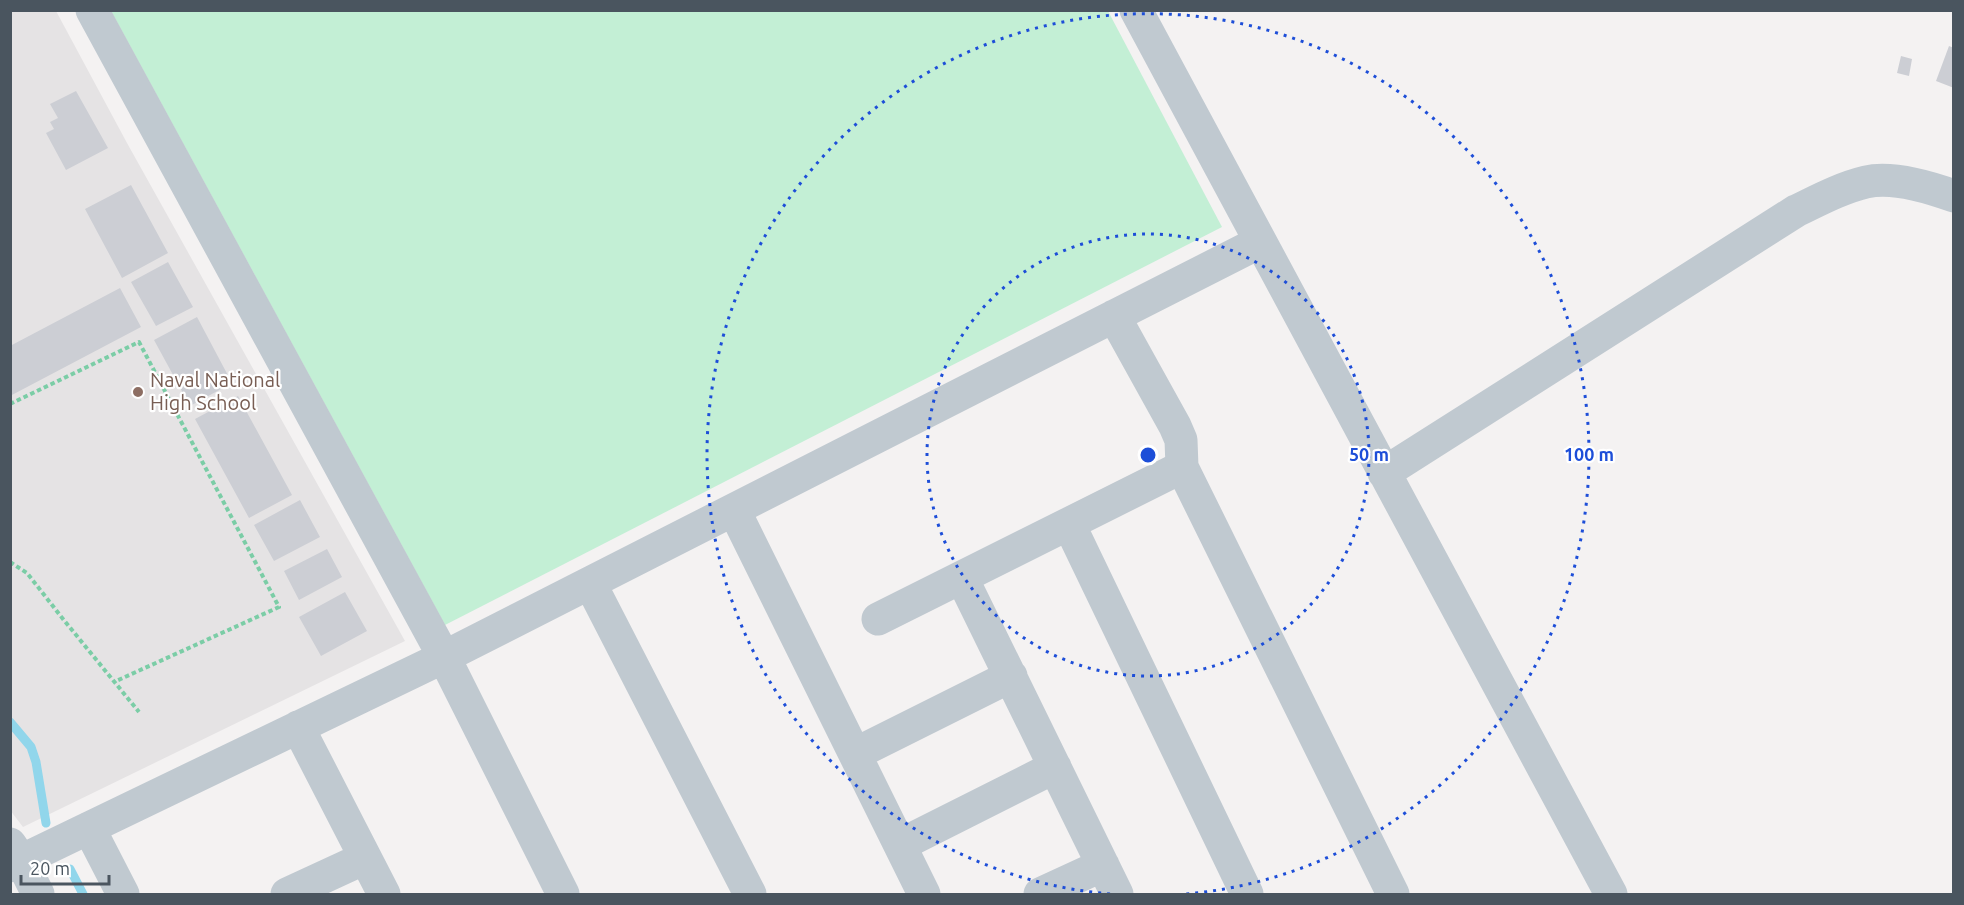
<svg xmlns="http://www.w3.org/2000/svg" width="1964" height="905" font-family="Ubuntu,sans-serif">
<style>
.education{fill:#e5e3e4}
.green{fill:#c3efd5}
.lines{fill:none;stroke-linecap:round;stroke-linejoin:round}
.stream{stroke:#91d6eb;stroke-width:9}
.building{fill:#ccced4}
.path{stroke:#7bcda6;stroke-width:4;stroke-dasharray:4.5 3;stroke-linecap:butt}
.minor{stroke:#c0c9d0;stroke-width:33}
.ring{fill:none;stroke:#1d4ed8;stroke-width:3;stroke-dasharray:3 6}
.education-dot{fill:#8d6e63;stroke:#fff;stroke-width:2}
.labels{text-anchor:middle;stroke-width:4.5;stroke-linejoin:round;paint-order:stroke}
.education-label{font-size:20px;fill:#785e54;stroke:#fff;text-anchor:start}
.centre{fill:#1d4ed8;stroke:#fff;stroke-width:3}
.ring-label{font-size:18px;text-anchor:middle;font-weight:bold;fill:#1d4ed8;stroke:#fff;stroke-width:4.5;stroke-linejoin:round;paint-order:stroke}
</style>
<rect width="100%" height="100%" fill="#f4f2f2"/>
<path class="education" d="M10,11H56L127,143L405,641L23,827L10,810Z"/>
<path class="green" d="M111,11H1108L1222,227L445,625Z"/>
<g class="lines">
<path class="stream" d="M10,722L31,747L36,762L46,823
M70,869L83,894"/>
</g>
<path class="building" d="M1949,46L1954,48V88L1936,81Z
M1901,56L1912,59L1909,76L1897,73Z
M76,91L108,148L66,170L46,133L54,129L50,122L58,118L50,104Z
M131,185L168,253L122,278L85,209Z
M168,262L193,307L156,326L131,282Z
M120,288L141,327L10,396V346Z
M197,317L232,383L190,406L154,340Z
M238,396L292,495L249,518L195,419Z
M300,500L320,537L274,561L254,525Z
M327,549L342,577L299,600L284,571Z
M345,592L367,631L321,656L299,617Z"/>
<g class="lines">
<path class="path" d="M10,404L139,342L279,607L114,682
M10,562L27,573L63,619L139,712"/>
<path class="minor" d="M92,10L444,657L563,894
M1136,10L1611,894
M1114,316L1175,426L1181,440L1182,467L1393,894
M1384,473L1796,211C1819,200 1841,188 1866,182C1891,176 1929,187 1954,196
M734,510L924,894
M1069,524L1247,894
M962,578L1117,894
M590,583L750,894
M878,619L1182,467
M298,727L384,894
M855,754L1011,676
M89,828L123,894
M10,844L21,860L38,894
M900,845L1055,767
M10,866L444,657L1260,242
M287,894L365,858
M1040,894L1103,865"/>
</g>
<g class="ring">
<circle cx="1148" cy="455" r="221"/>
<path d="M1110 894A441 441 0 1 1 1186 894"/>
</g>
<circle class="education-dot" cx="138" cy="392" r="6"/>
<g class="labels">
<g class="education-label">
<text x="150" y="387">Naval National<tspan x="150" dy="23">High School</tspan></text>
</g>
</g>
<circle cx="1148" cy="455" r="9" class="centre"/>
<g class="ring-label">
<text x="1369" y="461">50 m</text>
<text x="1589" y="461">100 m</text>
</g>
<rect width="1964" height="905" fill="none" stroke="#4a555f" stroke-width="24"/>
<path d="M21 875v9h88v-9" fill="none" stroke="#4a555f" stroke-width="3"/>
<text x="30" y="875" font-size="18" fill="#4a555f" stroke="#ffffff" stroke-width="4.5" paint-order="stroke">20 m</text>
</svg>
